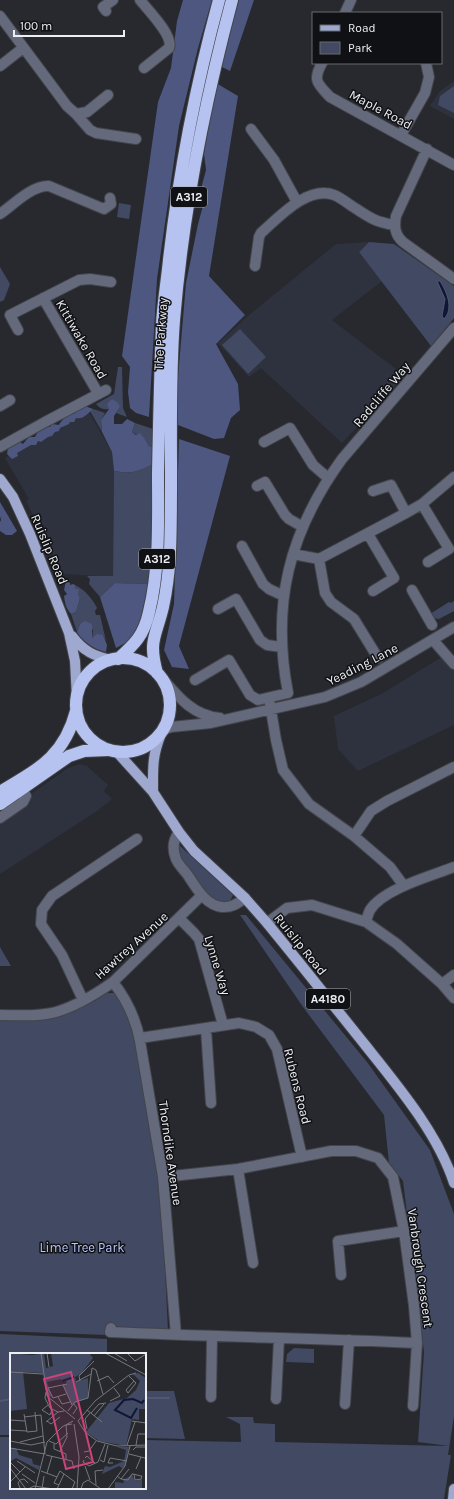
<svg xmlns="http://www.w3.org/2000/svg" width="454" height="1499" font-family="Karla,sans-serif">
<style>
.built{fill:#2e323e}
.green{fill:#424962}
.forest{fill:#4d577f}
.water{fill:#101638;stroke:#525770}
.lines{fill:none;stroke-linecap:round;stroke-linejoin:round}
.stream{stroke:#525770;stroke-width:2}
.minor-casing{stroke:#43454a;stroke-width:12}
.major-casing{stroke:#43454a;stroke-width:12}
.highway-casing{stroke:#43454a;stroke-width:14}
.minor{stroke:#64697c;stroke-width:10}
.major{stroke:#9fa9cf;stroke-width:10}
.highway{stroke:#b6c3f0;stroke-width:12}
.labels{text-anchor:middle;stroke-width:3;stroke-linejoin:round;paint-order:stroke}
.shield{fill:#101114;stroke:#abacb0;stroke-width:1}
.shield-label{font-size:12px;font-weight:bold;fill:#edeff3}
.street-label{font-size:13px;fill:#edeff3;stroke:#101114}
.park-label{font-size:13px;fill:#b8c7fc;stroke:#101114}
.inset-river{fill:none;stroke:#101638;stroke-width:2}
.inset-road{fill:none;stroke:#76787d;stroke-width:1}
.view{fill:#cb4379;fill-opacity:0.15;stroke:#cb4379;stroke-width:2}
.inset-edge{fill:none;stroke:#edeff3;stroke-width:2}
</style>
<rect width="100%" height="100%" fill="#27292f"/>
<path class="built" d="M454,81V119L430,106L440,91Z
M369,242L359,252L382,281L332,320L405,376L342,443L261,368L249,377L218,343L248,316L336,244Z
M86,407L112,452L114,471L113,577L63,574L26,501L29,499L5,458Z
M445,655L454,666V725L358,771L338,749L334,716L383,693Z
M80,764L87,766L108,785L104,791L112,799L97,811L0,874V823L24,808L31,794L68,768Z"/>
<path class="green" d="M454,86V113L438,105L440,96Z
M119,203L131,205L129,219L117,217Z
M369,242L394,244L454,286V318L431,346L359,252Z
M0,267L10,284L4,300L0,302Z
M240,329L266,357L248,374L222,345Z
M118,367H122L123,408L127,417L116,413L120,407C111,409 102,412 96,404L114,394Z
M93,409L105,413L101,420L102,432L90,411Z
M135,423L153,429L155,448L149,446L145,439L132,432Z
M155,463L152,584L115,583L100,597L89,584L90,579L87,576H113L114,471C133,474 138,472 155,463Z
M75,585C85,590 92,598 97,608L95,611L96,615H100L106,641L103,635L92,638L93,630L80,624L77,632L71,614L76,612L80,598L75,589Z
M454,601V611L439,619L433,618L430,614L449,602L451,603Z
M179,845L233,895L230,901C211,910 188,871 178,858Z
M240,915H246L367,1062L430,1150L454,1214V1416L448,1455H451L444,1499H0V1437H11V1488H145V1440L241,1442L240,1424L226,1417H253L254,1423L275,1424V1442L449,1446L418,1442L424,1352L403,1181L389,1163L384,1115L303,1007Z
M0,947L11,966H0Z
M107,993H114L121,998L136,1039L161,1188L168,1330L107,1326L106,1335L0,1331V1021L41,1019L93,1002Z
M0,1334L107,1339V1354H11V1435H0Z
M294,1348L314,1349V1363L286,1362L287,1354Z
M145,1391H174L185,1439L145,1438Z"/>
<path class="forest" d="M183,0H212L198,48L179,126L157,279L149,417L136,413L130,408L128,392L130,367L122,356L158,102L171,68L177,21Z
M237,0H254L230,71L220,66Z
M216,83L238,96L209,276L245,315L216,344L238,384L240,410L231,418L224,438L214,439L178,425L176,400L186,283L198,224L204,202L202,185L206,170L204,154Z
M112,399L118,403L120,407L114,416V424H122L127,419L135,423L132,432L136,435L140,433L145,439L149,446L155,448V463C138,472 133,474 114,471L112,452L102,432L101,420L109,409L107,404Z
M85,406L93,409C88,413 83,420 76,418L74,422H70L69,424L60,428L59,431L55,432L52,436L48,437L41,442L38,441L36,445H31L17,453L18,456L12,459L7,454L8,448L20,442L23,444L29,437H35L39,430H42L45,426L50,427L52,424L59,425C61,420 66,418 68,413L74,414L76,410L83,408Z
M179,439L230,456L179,646L189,669L172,667L164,650L174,604Z
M0,502L17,531L12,535H6L0,531V522L1,520L0,516Z
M66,581L70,583V585L73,584L75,585V589H79L78,594L80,598L76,612L71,614C66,608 65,604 64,596L67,594L64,590Z
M115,583L152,584L144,617L131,640L116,648L100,597Z
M85,621L92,624V638L97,634L103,635L107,645L106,652C94,649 84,643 77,632L80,624Z"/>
<path class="water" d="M437,281H440C447,292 454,309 444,319L442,316L445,299Z"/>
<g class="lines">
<path class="stream" d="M145,1398H169
M0,1401L11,1399"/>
<g class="minor-casing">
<path id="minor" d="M140,0C148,10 174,36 169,48L144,68
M106,11L103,7L113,0
M345,13L351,0
M0,16L67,106L76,114L87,112L108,95
M322,63C312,81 318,84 330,97L454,165
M0,66L23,48
M76,114L90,130L96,133L136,139
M251,129L274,160L297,202
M401,135L425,93L429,77L426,63
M427,149L396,216C394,227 395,235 403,242L454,279
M0,214C13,205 32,185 49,186L104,209L111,204L110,198
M255,266L259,237L261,233C279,217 308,185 334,195C342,198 348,204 355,208C370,218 376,222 394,225
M43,298L98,393
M18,330L10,315L79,280L90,279L111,282
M0,406L10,400
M264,442L290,428L313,465L328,478
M0,447L45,422L106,390
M257,486L265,482L285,515L289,519L303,527
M373,491L391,485L406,513
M422,504L449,549L428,562
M368,534L394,578L373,591
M242,546L263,584L269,589L284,596
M293,554L319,559L406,513L422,504L454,477
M319,559L325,593L331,602L354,619L378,658
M412,590L432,625
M218,609L236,599L260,640L267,645L282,647
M433,640L454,664
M163,679C179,698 194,716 220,718
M195,680L229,660L250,695L258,700L288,693C271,604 289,532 342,459L454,328
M270,704L276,740L283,770L309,804L354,836L390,867L404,886
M163,730L171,727L211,723L325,697L361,682L454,627
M0,818L23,802L26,796L22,789
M179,832C173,840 172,849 176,859C178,864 183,869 187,874C196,887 205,905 222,907C232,908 238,903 245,898
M354,836L371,811L387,801L454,767
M179,918L194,933L199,939L223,1025
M366,922C367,918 368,914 370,910C383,889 431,876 454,867
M267,923L287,908L312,905L366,922L397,944L442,984L454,998
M113,982C127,1000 136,1019 140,1041L163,1177L176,1335
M442,984L454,975
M83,1000L62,955L41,924L42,910L52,896L137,839
M0,1015C18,1015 38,1017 56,1012C76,1006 96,994 113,982L202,895
M206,1029L211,1103
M140,1038L239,1023L256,1027L269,1035L277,1049L302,1157
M238,1169L253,1263
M341,1275L338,1241L404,1231
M111,1328L110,1332C213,1337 315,1338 417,1343L414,1306L404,1231L393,1177L378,1158L356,1151H331L238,1169L163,1177
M211,1397L212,1337
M276,1399L279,1339
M345,1404L349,1340
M413,1406L417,1343"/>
</g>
<g class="major-casing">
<path id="major" d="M0,479L13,497L30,534L69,633L75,661L77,699
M72,636C83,651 95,657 113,660
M116,751L153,792L179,832L194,851L245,898L267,923C300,963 333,1005 366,1046C398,1086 438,1134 454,1183
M153,792C153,768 152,756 161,734
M453,1499L454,1489"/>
</g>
<g class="highway-casing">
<path id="highway" d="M76 705a47 47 0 1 1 94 0a47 47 0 1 1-94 0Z
M118,659C135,644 144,635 149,612C160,567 158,520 158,473C159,424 160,374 162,324C163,303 167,281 169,260C179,172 196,85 219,0
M157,673C148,640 156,637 163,607C167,589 169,570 170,552C173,475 168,397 174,320C183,211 204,105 232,0
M0,792C38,769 64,757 76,711
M0,804L69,756L84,751L108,750"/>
</g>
<use href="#minor" class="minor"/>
<use href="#major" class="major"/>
<use href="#highway" class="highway"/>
</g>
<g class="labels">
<g class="shield">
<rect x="171" y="187" width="36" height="20" rx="3"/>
<rect x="139" y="549" width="36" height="20" rx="3"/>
<rect x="306" y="989" width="44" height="20" rx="3"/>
</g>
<g class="shield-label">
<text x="189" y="201">A312</text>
<text x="157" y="563">A312</text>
<text x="328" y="1003">A4180</text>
</g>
<g class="street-label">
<text transform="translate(381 109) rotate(28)" y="5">Maple Road</text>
<text transform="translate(160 334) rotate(-86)" y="5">The Parkway</text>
<text transform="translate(82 339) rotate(60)" y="5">Kittiwake Road</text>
<text transform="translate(381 394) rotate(-50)" y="5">Radcliffe Way</text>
<text transform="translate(50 549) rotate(67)" y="5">Ruislip Road</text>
<text transform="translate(362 664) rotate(-27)" y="5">Yeading Lane</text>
<text transform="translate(301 944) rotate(51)" y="5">Ruislip Road</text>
<text transform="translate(131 945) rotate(-42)" y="5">Hawtrey Avenue</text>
<text transform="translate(218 965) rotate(73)" y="5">Lynne Way</text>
<text transform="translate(298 1086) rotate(76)" y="5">Rubens Road</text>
<text transform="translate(171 1153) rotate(82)" y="5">Thorndike Avenue</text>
<text transform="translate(421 1268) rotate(82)" y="5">Vanbrough Crescent</text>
</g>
<g class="park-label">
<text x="82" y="1252">Lime Tree Park</text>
</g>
</g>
<g transform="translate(10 1353)">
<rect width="136" height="136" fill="#27292f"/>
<path d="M0,0L22,2L34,0L36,15L43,13L41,0H79L83,5L71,21L65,24L66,29L78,25V45L62,51L53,32L57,31L56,27L52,28L51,26L37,29L42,44L38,43L33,20L13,19L17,56L0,58ZM128,20L136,25V56H129V67L122,66L116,93L89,88L76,79L99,50L117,45L126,37L130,28L123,21ZM107,94H119L115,113L110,117L112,115L109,113L92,121L95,113L100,114L114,108L116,97ZM0,95H6L9,102L22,106L23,111L30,113L29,117L6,105L1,108ZM122,122L125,128L132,126V136H104L103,135H105V129L114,130L113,127Z" fill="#424962"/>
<path class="inset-river" d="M52,28L64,24M127,55L121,65L105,57L114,47L123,46L132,50L134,47"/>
<path class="inset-road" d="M31,0L37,43L65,66M37,0L39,14M95,0L136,22M104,0L117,8M117,0L125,8L136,1M82,15L86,17L93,41M0,19L33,21M119,23L126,30L118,40L116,37L124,28M70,28L69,23L84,8M87,28L98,23L104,30M66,29L81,21M53,32L62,52M36,39L35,45L40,55L48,59L54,58M56,41L43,45L38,35L57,31M48,44L52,51L60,49M78,45L82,15M100,48L110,43L104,35M38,52L32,57L40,62L42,57M77,57L92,69M58,58L65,49L78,45M81,60L89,51L96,50M14,61L17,79L27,78L25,59M63,61L67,55L63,50M84,63L94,51M0,67L15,68M37,68L41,71L50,64M68,68L75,79L87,88L107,93L136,92M68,68L85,48L119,22L126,20M122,68L136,70M36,69L48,59M64,71L69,104L67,136M77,76L75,66L80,60M0,77L17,78M0,88L21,92L35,89M39,88L46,91L58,80M10,89L33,83M44,91V96L56,101V106M117,92L125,69M126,92L128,81H136M0,95L35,101L31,62L14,64M123,97L126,94H136M50,98L57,84L56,72L62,71M74,99L79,98L86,88M119,101L131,104M36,102L62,108L64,116M75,105L77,103L85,110M74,107L73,109L79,113L88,109L95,91M90,107L94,109L98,92M7,108L25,120M0,109L10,119M103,110H98L100,105L117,108M75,113L80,127M0,115L16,136M126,116L131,104L135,105M31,118L47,124M37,120L42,103M12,121L25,130M107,123L111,126L119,116M111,126L118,127L122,121H123L131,123H132L131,126L125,127L124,121M0,129L15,114M49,132L44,130L50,118L65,129L62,136M86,132L85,118L93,117M10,135L8,130L10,127L14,126L18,130M18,136L24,133L43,136M25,136L37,89L52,74L63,68M32,136L34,123M47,136L54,121M71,136L73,130L78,127L91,136M98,136L115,113L120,93"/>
<path class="view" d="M61,19L83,109L56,116L34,26Z"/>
<rect width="136" height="136" class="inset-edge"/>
</g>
<rect x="312" y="12" width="130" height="52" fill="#101114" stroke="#686a6d"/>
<rect x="320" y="25" width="20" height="6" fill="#9fa9cf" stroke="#686a6d"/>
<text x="348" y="32" font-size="12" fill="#edeff3">Road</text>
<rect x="320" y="42" width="20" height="12" fill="#424962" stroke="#686a6d"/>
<text x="348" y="52" font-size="12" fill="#edeff3">Park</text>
<path d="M14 30v6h110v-6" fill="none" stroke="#edeff3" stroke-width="2"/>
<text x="20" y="30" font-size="12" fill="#edeff3" stroke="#101114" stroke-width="3" paint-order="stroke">100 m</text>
</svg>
